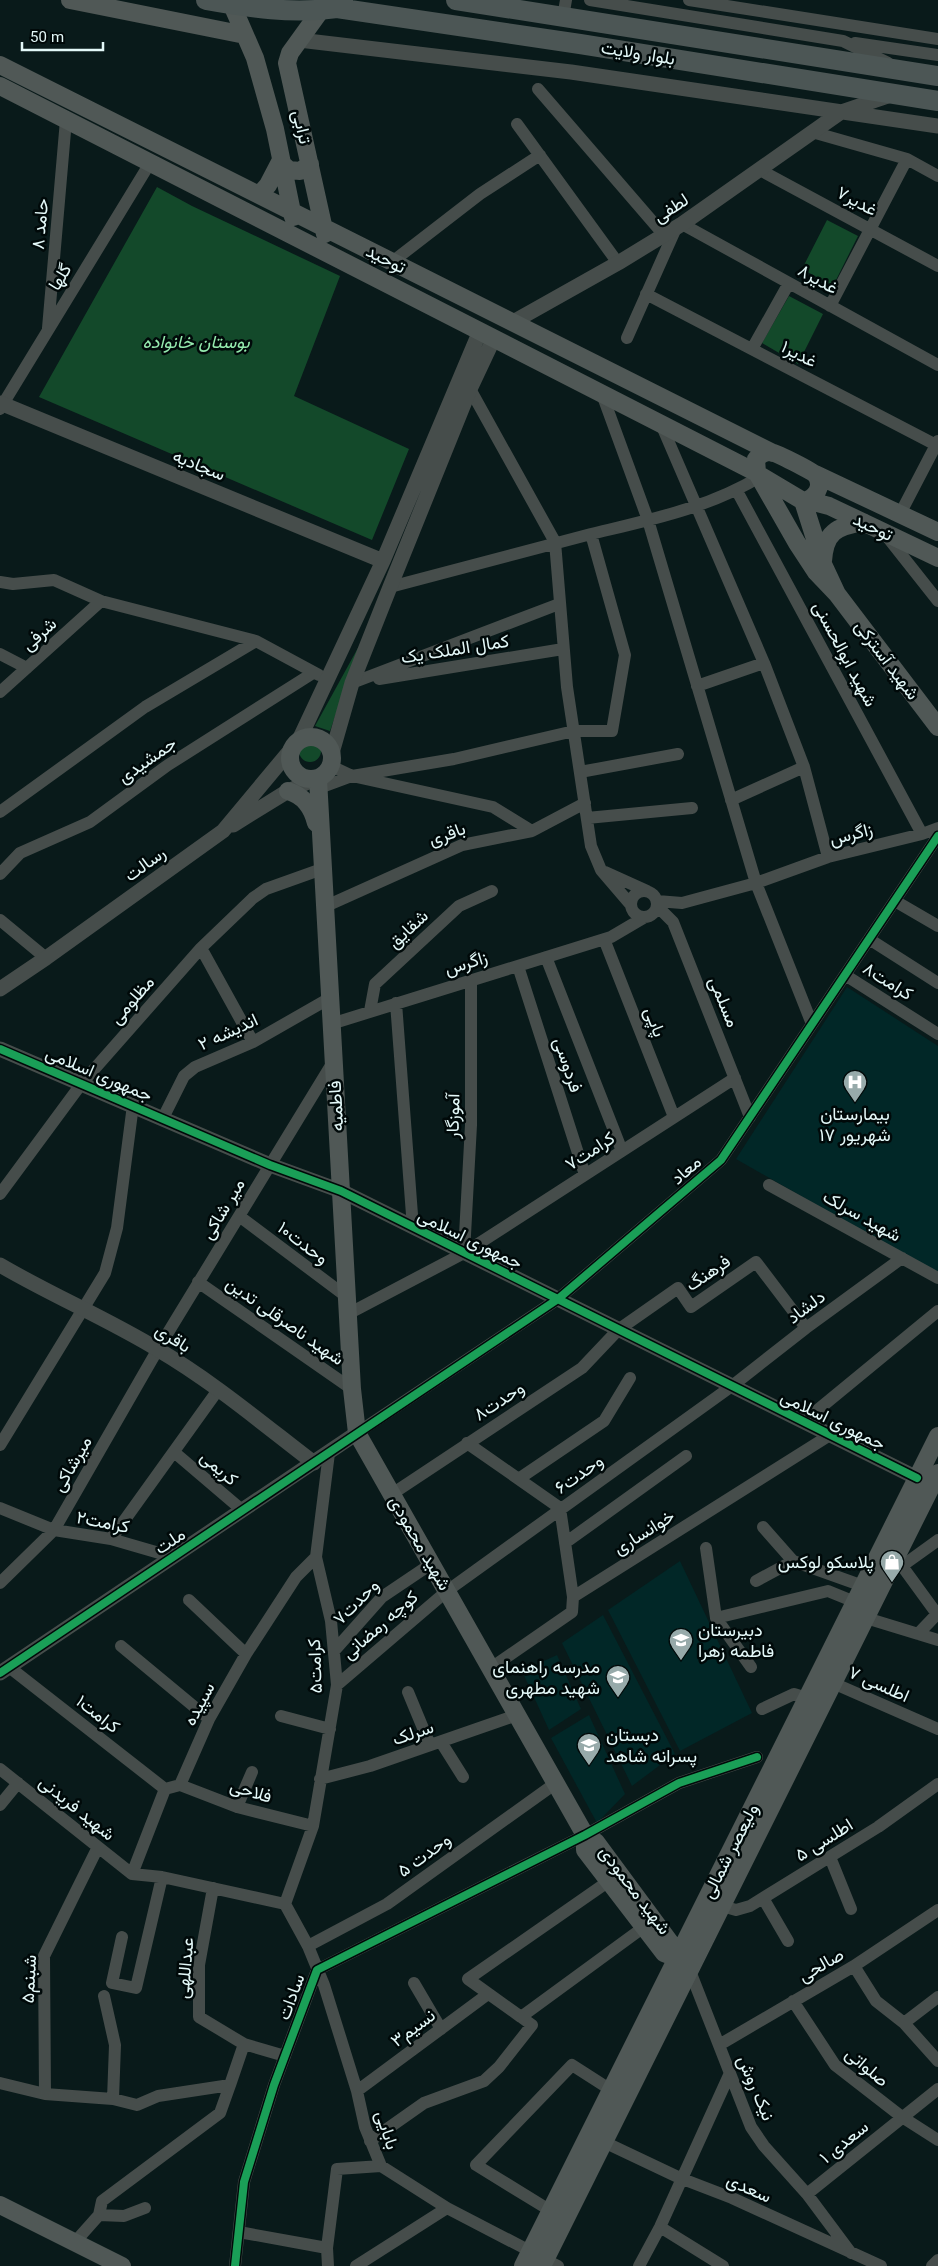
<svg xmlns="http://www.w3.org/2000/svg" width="938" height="2266" font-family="Georgia,Vazirmatn,serif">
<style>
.built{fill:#012727}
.green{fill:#13492a}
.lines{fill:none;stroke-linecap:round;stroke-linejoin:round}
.minor{stroke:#464d4b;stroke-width:12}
.tertiary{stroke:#464d4b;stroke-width:15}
.secondary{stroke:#505856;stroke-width:18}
.primary{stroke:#4c5655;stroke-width:20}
.cycleway-casing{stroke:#000909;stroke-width:11}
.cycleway{stroke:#1a9f57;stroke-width:8}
.labels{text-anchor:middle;stroke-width:5;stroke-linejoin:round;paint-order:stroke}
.street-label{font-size:18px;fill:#e3f8f8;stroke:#000909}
.park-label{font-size:18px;font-style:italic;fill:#95ebaf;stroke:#000909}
.poi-label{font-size:18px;fill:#e3f8f8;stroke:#000909;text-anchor:end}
</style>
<rect width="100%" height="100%" fill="#091a1a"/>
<path class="built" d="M847,987L938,1046V1277L903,1254L736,1159Z
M680,1561L752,1713L680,1751L608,1610Z
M603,1615L675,1754L632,1786L562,1643Z
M557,1655L581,1709L549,1730L522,1671Z
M589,1715L625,1794L597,1823L551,1738Z"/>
<path class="green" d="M157,187L192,206L340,276L294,396L409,449L372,540L39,397Z
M827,220L858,236L833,286L802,269Z
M789,296L823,314L798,364L762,343Z
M359,646L330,731L315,726Z
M299 751a11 11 0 1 1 22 0a11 11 0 1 1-22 0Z"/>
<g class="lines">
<path class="minor" d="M590,0L843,41L888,63
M689,0L938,39
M563,17L566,0
M855,43L938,55
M538,89L664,235
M517,124L618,263
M812,132L907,159L938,176
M760,170L938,266
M682,224L938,365
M392,262L480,194L540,155
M646,294L936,445
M830,306L907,159
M48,328L66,120
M627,338L676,228
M752,349L789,283
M470,389L555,542L567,687L591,846L601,870L631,905
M602,394L648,520L756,883L812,1024
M0,409L150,163
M661,424L764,663L804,767L828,857
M737,491L922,834
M900,514L938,441
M591,534C649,520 709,508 761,476
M885,534L938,601
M0,582L13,584L54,580L101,601L256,641L319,675
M0,654L27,668
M379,679L563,649
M352,683L559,604
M697,686L764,663
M0,692L101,601
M331,766L352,776L493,807L532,831
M580,772L678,754
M317,789L352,776L454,759L574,731H612L625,655L591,534L390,587
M731,800L804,767
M0,812L145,707L256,641
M587,818L692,808
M605,872L647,891
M0,874L20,853L90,822L168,765L313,673
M631 904a13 13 0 1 1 26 0a13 13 0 1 1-26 0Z
M657,901L682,903L756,883L828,857L922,834L938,828
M895,901L938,926
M657,906L673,922L750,1117
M324,907L462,845L532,831L585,803
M0,920L46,958
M604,939L674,1117
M869,939L938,983
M201,948L253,1042
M546,957L622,1151
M518,966L585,1175
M845,975L938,1034
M396,1003L413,1228
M370,1011L375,984L459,906L492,891
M331,1024L611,937L645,917
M163,1118L184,1076L195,1067L253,1042L330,998
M769,1185L938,1278
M0,1194L82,1083L201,948L253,898L266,889L322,869
M239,1216L347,1297
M464,1253L471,1125V980
M198,1282L352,1389
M348,1314L464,1253L735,1078
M803,1422L938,1311
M357,1433L558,1299L721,1160L938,836
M467,1443L560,1508L573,1597
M0,1445L105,1273L117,1228L133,1105
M174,1452L242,1510
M520,1478L604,1421L630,1378
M392,1494L582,1368L618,1330L678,1288L691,1307L756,1262L806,1328
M0,1508L54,1530L111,1539L173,1557
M763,1527L793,1561L863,1586
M111,1539L218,1390
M565,1543L686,1456
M706,1548L716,1618L751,1667
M898,1553L902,1566L937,1614
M902,1566L938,1540
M756,1581L793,1561
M0,1583L54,1530L158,1349L333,1062
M189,1600L246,1654
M716,1618L828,1591L855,1602
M866,1618L938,1640
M918,1634L938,1613
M121,1646L209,1719
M334,1651L382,1597L431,1564
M9,1667L165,1789
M491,1668L572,1612L573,1597L830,1435
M833,1683L938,1729
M337,1685L447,1591L732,1386L806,1328L902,1258
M408,1692L430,1745
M762,1709L794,1694L807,1698
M281,1716L330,1729
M441,1742L463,1777
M0,1769L132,1874
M320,1779L370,1766L517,1715
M180,1785L237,1807L313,1826
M0,1805L18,1783
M237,1807L252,1772
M830,1857L851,1909
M132,1874L162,1877L285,1904L308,1946L324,1985L357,2091L365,2127L381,2166L447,2208L530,2251
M132,1874L165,1789L180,1785L209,1719L246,1654L296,1577L316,1557
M213,1888L199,1965V2017L244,2044L285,2056
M763,1898L788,1941
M285,1904L313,1826L337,1685L331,1621L316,1557L329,1453
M722,1906L736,1910L750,1906L878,1827L938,1784
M122,1937L112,1983L136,1988L162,1877
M308,1946L387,1904L556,1783
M854,1966L876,2001L904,2023L938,2061
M690,1971L751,2127L764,2146L807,2194L851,2253
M414,1983L441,2029
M104,1996L115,2045L113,2099
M793,2001L835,2065L902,2117L938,2140
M521,2017L468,1979L609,1881
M904,2023L938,1997
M719,2045L854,1966L938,1910
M0,2083L45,2094L113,2099L137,2105L158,2096L230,2085L244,2044
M357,2091L488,1994
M45,2094L44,1956L98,1847
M370,2141L424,2103L484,2081L499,2067L532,2025L521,2017L644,1927
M604,2142L680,2178L732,2198L881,2266
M807,2194L938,2089
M551,2211L476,2165L572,2065L611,2090
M99,2215L124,2216L145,2208
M660,2227L723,2266
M239,2232L327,2248L328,2266
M75,2242L99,2215L102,2201L220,2113L230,2085
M327,2248L337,2169L381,2166
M546,2260L558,2266
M235,2266L244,2182L274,2085L317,1970L585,1835L679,1783L757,1757
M356,2266L447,2208
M639,2266L660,2227L730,2073
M932,2266L938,2260"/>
<path class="tertiary" d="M299,40L571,72L938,126
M513,322L618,263L682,224L841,112L891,95
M0,403L383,561
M299,740L383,561L480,331
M332,753L352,683L390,587L470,389L494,338
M233,825L288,791L313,780
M0,989L46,958L223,831L293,747
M0,1049L270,1165L341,1191L917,1478
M0,1265C51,1295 106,1318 157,1349C212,1381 263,1424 314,1463
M0,1673L357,1433"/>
<path class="secondary" d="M70,0L245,35
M232,5L255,58L275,129L293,217
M321,10L290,53L287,63L325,234
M0,65L773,453
M0,86L757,473
M260,194L268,185L280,162L289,170L300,171L310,164
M815,474L938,532
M761,476L803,501C815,499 824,487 816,475C812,471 775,452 770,452C764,452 760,455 756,459L757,473L797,543L816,572L837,594L823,564L803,501
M806,500L829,506L938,558
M823,561C825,532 836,527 863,522
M837,594L938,727
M290 758a21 21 0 1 1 42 0a21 21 0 1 1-42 0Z
M318,779L352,1389L357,1433L585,1835
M288,791C304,796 312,807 316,823
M677,1958L664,1953L585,1850V1835L596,1842L672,1945L677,1958L682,1963
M0,2205L122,2266
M523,2266L938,1436
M542,2266L938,1473"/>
<path class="primary" d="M206,0C250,8 292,14 337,8L343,0
M456,0L938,76
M337,8L580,44L938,101"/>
<g class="cycleway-casing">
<path id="cycleway" d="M0,1049L270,1165L341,1191L917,1478
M0,1673L558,1299L721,1160L938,836
M235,2266L244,2182L274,2085L317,1970L585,1835L679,1783L757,1757"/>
</g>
<use href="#cycleway" class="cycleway"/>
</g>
<defs>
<g id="hospital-pin" transform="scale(1.25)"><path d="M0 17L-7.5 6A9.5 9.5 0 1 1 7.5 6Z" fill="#97aaaa" stroke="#000909"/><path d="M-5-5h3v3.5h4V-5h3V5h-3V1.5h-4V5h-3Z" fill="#fff"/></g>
<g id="shop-pin" transform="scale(1.25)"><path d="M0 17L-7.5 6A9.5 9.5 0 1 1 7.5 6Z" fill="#97aaaa" stroke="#000909"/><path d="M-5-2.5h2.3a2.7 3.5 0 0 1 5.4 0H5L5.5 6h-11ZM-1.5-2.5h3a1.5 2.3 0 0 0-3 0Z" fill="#fff"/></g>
<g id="university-pin" transform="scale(1.25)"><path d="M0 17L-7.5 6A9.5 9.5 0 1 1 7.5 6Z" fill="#97aaaa" stroke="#000909"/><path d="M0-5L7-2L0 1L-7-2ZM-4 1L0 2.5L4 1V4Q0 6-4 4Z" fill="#fff"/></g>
</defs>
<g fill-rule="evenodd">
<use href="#hospital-pin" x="855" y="1082"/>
<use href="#shop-pin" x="892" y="1562"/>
<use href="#university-pin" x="681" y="1640"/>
<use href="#university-pin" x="618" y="1677"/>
<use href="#university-pin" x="589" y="1745"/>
</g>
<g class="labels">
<g class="street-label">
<text transform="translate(638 53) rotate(9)" y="6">بلوار ولایت</text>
<text transform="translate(302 127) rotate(77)" y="6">ترابی</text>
<text transform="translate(857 201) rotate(28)" y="6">غدیر۷</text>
<text transform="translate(671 208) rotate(-33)" y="6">لطفی</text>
<text transform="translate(40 224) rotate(-85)" y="6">حامد ۸</text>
<text transform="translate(386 259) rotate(27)" y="6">توحید</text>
<text transform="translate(60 277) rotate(-59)" y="6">گلها</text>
<text transform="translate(818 279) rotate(29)" y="6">غدیر۸</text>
<text transform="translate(799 354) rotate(27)" y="6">غدیر۱</text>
<text transform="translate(199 465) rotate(22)" y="6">سجادیه</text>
<text transform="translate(873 527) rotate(26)" y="6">توحید</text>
<text transform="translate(39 634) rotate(-42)" y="6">شرفی</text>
<text transform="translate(455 649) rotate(-9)" y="6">کمال الملک یک</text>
<text transform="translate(845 654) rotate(62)" y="6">شهید ابوالحسنی</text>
<text transform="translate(887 660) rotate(53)" y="6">شهید آسترکی</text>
<text transform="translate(147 760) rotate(-35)" y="6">جمشیدی</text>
<text transform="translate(447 834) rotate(-20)" y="6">باقری</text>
<text transform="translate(851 834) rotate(-14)" y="6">زاگرس</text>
<text transform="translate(145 864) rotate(-36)" y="6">رسالت</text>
<text transform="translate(408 929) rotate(-43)" y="6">شقایق</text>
<text transform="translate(466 963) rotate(-17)" y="6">زاگرس</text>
<text transform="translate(888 981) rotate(32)" y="6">کرامت۸</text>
<text transform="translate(132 1000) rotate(-49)" y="6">مظلومی</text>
<text transform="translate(724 1002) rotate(68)" y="6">مسلمی</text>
<text transform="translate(655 1022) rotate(69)" y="6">پاپی</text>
<text transform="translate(228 1032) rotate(-25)" y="6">اندیشه ۲</text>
<text transform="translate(568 1065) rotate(72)" y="6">فردوسی</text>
<text transform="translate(99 1074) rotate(23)" y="6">جمهوری اسلامی</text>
<text transform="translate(336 1106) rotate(-93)" y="6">فاطمیه</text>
<text transform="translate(453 1116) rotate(-89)" y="6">آموزگار</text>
<text transform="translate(590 1151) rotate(-33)" y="6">کرامت۷</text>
<text transform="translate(686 1170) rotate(-41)" y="6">معاد</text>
<text transform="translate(223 1209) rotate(-59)" y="6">میر شاکی</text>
<text transform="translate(862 1216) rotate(29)" y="6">شهید سرلک</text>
<text transform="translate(470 1239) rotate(26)" y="6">جمهوری اسلامی</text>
<text transform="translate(303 1243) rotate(37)" y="6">وحدت۱۰</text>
<text transform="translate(708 1273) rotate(-34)" y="6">فرهنگ</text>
<text transform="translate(806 1307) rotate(-37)" y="6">دلشاد</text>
<text transform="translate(285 1321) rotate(35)" y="6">شهید ناصرقلی تدین</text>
<text transform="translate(173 1338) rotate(32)" y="6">باقری</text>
<text transform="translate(499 1401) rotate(-33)" y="6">وحدت۸</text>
<text transform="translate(833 1420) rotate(26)" y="6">جمهوری اسلامی</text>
<text transform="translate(72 1464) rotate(-60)" y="6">میرشاکی</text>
<text transform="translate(219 1468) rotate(41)" y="6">کریمی</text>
<text transform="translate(579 1474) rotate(-35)" y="6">وحدت۶</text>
<text transform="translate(103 1522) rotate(11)" y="6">کرامت۲</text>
<text transform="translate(644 1532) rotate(-32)" y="6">خوانساری</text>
<text transform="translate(170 1541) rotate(-34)" y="6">ملت</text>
<text transform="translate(420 1543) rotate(60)" y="6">شهید محمودی</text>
<text transform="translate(356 1602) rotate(-45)" y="6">۷وحدت</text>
<text transform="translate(380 1625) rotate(-41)" y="6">کوچه رمضانی</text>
<text transform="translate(315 1666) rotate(-92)" y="6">کرامت۵</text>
<text transform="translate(879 1684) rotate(24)" y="6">اطلسی ۷</text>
<text transform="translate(199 1704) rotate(-62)" y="6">سپیده</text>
<text transform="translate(98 1714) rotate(38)" y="6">کرامت۱</text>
<text transform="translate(413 1733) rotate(-19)" y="6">سرلک</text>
<text transform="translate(251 1791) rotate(17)" y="6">فلاحی</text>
<text transform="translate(77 1808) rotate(39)" y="6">شهید فریدنی</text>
<text transform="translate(824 1840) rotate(-32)" y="6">اطلسی ۵</text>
<text transform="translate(730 1851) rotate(-63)" y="6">ولیعصر شمالی</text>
<text transform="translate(424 1855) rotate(-36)" y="6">وحدت ۵</text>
<text transform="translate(635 1890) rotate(53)" y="6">شهید محمودی</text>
<text transform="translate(821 1965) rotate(-30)" y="6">صالحی</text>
<text transform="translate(185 1968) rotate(-85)" y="6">عبداللهی</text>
<text transform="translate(29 1979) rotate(-87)" y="6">شبنم۵</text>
<text transform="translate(291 1997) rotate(-70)" y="6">سادات</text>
<text transform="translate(413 2028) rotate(-37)" y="6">نسیم۳</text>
<text transform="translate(867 2067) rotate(40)" y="6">صلواتی</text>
<text transform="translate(756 2088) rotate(67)" y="6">نیک روش</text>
<text transform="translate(387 2130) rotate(72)" y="6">بابایی</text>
<text transform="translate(844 2142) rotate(-39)" y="6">سعدی ۱</text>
<text transform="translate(749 2188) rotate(24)" y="6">سعدی</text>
</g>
<g class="park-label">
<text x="196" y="348">بوستان خانواده</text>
</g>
<g class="poi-label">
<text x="855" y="1120" text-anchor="middle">بیمارستان<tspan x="855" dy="21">۱۷ شهریور</tspan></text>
<text x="874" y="1568">پلاسکو لوکس</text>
<text x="698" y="1636" text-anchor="start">دبیرستان<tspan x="698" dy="21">فاطمه زهرا</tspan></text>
<text x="600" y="1673">مدرسه راهنمای<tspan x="600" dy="21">شهید مطهری</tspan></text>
<text x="606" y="1741" text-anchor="start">دبستان<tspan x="606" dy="21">پسرانه شاهد</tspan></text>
</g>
</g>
<path d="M22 42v8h81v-8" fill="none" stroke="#e3f8f8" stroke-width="2.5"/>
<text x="30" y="42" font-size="15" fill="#e3f8f8" stroke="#000909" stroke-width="4" paint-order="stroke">50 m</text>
</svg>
